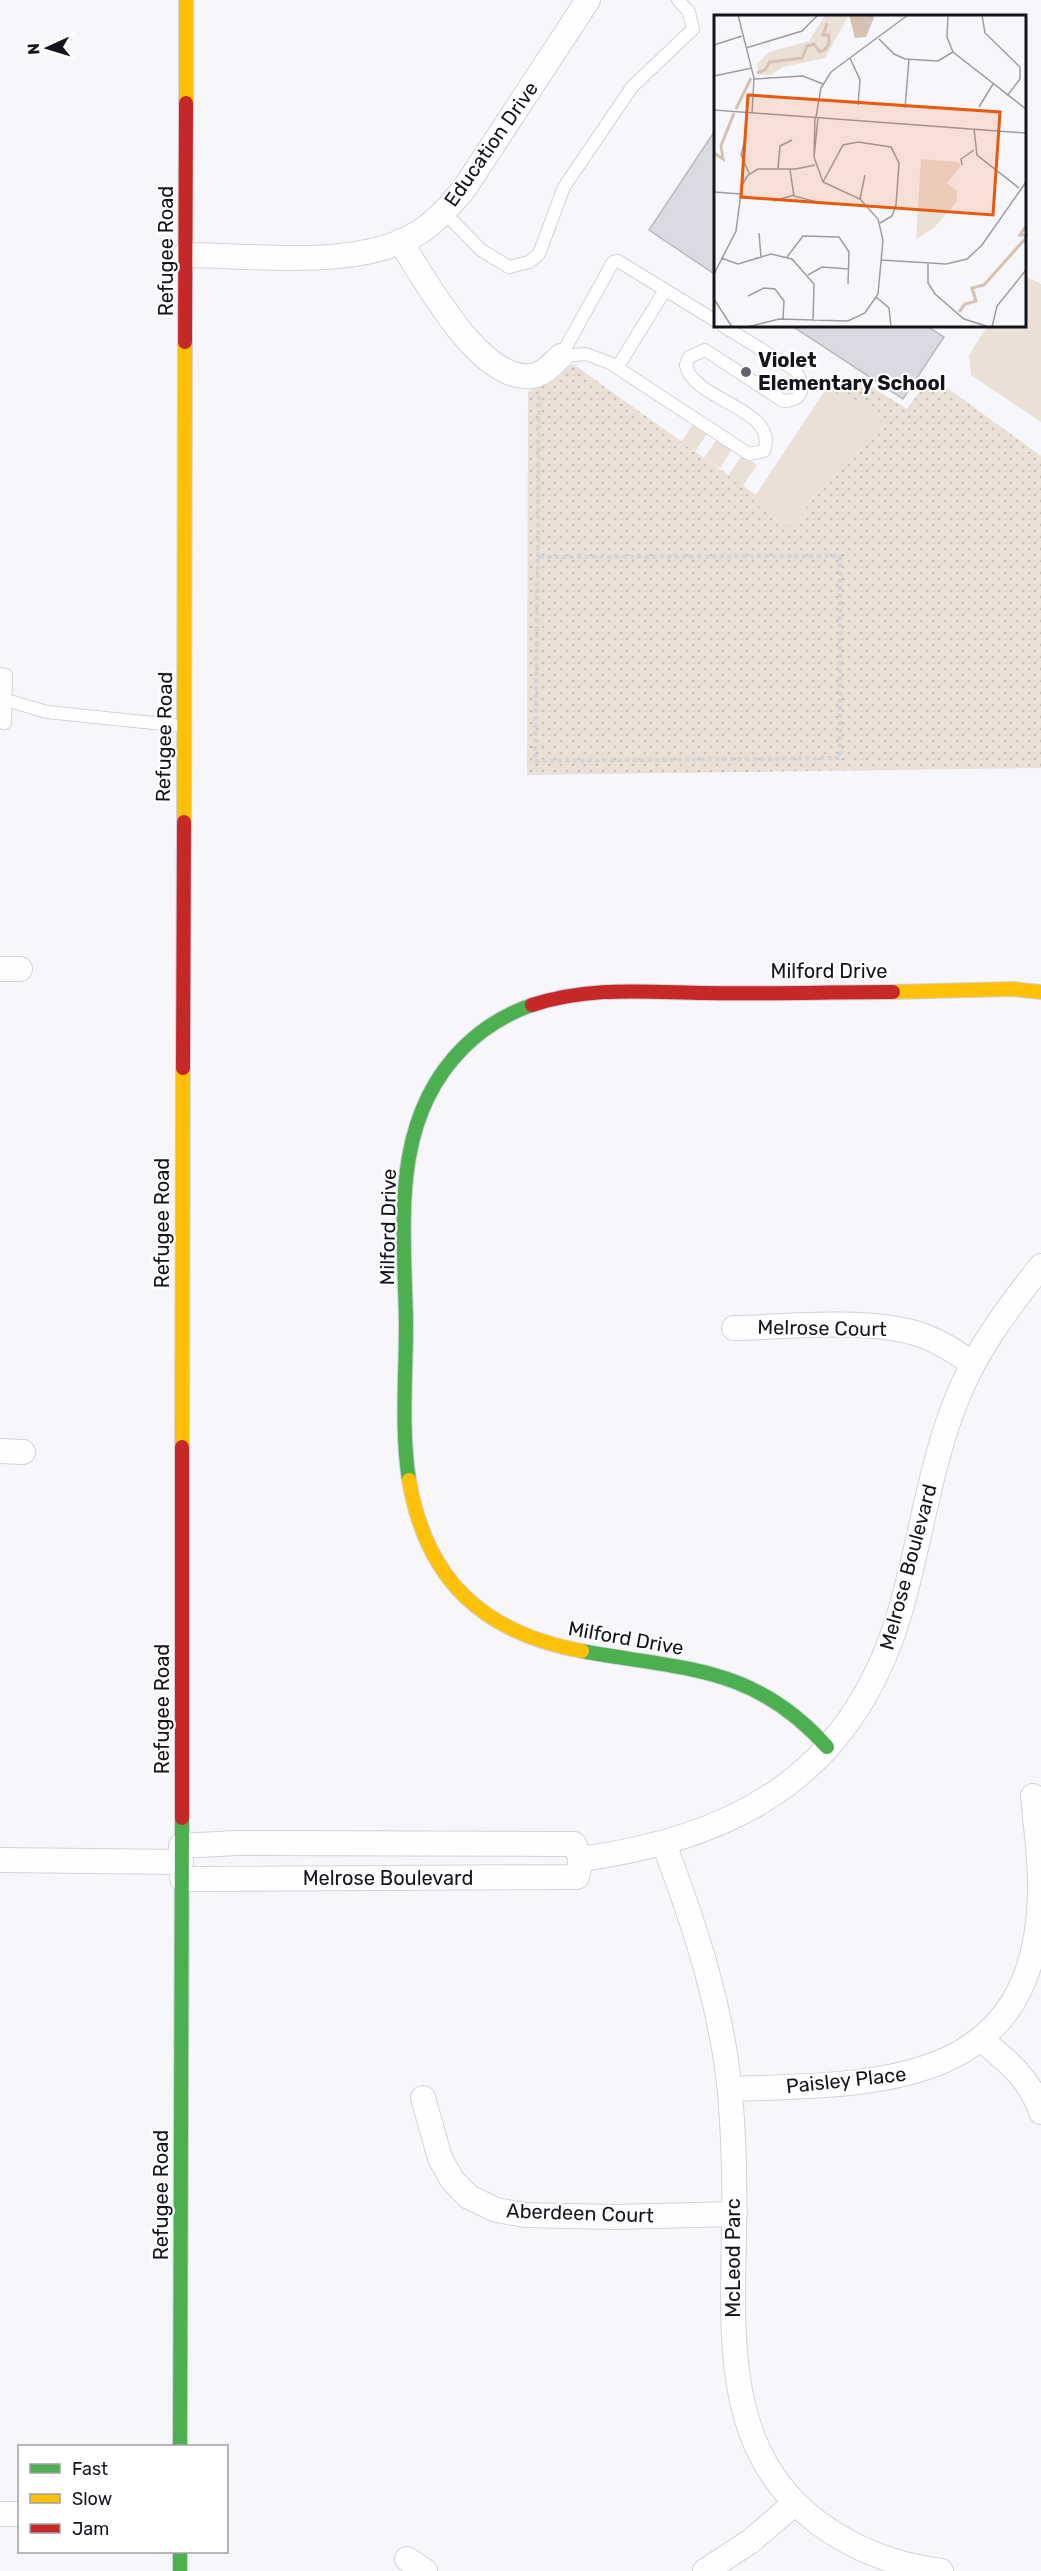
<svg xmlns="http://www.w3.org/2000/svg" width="1041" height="2571" font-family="Rubik,sans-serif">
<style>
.grass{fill:url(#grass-dots)}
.green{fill:#ebe0d6}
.building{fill:#dadae2;stroke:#b9b9c0;stroke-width:1.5}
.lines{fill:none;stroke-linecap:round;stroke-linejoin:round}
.lane-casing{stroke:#d2d2db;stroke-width:14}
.street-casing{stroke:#d2d2db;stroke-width:26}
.fast-casing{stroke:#d2d2db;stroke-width:16}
.slow-casing{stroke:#d2d2db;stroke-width:16}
.jam-casing{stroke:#d2d2db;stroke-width:16}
.path{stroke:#d4d4d6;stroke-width:4;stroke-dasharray:4.5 3;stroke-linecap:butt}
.lane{stroke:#fefefe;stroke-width:12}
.street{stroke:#fefefe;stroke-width:24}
.fast{stroke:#4caf50;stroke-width:14}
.slow{stroke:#ffc107;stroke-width:14}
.jam{stroke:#c62828;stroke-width:14}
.poi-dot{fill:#63636c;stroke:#fff;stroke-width:2}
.labels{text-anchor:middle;stroke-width:4.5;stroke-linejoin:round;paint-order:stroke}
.street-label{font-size:20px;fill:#14141f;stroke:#fff}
.poi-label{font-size:20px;font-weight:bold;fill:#14141f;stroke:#fff;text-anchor:start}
.inset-river{fill:none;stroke:#d5c2b2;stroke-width:3}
.inset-road{fill:none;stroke:#9c9ca3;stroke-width:1.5}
.view{fill:#e8590c;fill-opacity:0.15;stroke:#e8590c;stroke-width:3}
.inset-edge{fill:none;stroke:#14141f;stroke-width:3}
</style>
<defs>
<pattern id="grass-dots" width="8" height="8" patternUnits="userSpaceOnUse" patternTransform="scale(1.5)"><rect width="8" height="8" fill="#ebe0d6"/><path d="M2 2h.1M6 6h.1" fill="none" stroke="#c9bfb7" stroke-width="1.8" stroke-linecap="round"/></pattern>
</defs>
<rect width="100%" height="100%" fill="#f7f7fb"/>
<path class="grass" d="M573,364L756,495L829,385L857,378L907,409L931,376L1041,456V768L527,775L528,392Z"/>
<path class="green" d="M1025,276L1041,284V422L971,375L969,355L987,326H1024Z
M825,391C856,398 865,400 883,427L872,438L856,447L794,523L786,527L758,506L756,495Z
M693,424L707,434L695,452L681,442Z
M717,439L732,449L720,468L704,458Z
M742,455L757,465L743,486L728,476Z"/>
<path class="building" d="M716,129V275L649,230Z
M792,326H927L944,337L903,399Z"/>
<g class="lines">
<g class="lane-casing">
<path id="lane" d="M444,212L481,250L509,267L529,262L539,254L564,187L632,87L693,29L689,12L678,0
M561,356L586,354L610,363L749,454L764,451C780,408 692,401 686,365L689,357L705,350L783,401C805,401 805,385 795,370L723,326
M561,356L613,262L618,261L716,321
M617,368L665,290
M0,674L6,675L5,723L0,722
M6,700L47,712L183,726"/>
</g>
<g class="street-casing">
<path id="street" d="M400,241C424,277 479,382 531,376C544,375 552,364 561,356
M185,255C254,255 361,271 421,231C438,220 451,204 464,189L588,0
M0,969H20
M734,1328C789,1327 874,1317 924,1336C942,1343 957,1352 972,1364
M0,1451L23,1452
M664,1844C694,1923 722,2007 730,2093C734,2139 735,2187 734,2233C732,2343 724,2460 827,2529C861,2552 900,2566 941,2571
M181,1846L236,1843L574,1844L581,1859L577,1877L182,1879
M581,1859C744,1837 856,1770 902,1605C922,1534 931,1459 960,1391C980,1345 1010,1305 1041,1266
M0,1860L181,1862
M980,2039C1006,2059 1031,2080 1041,2112
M730,2089C878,2084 1034,2089 1040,1896C1041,1863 1036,1829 1033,1796
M423,2098L440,2158L452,2180L469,2197L496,2210L525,2215L614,2217L735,2214
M0,2514H20
M407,2559L425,2571
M705,2571L751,2541L795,2503"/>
</g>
<g class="fast-casing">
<path id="fast" d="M409,1480C401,1429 406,1376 406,1325C405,1229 388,1123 463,1048C482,1029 506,1014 532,1005
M582,1651C682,1670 753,1664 827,1747
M180,2446L182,1818
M180,2552V2571"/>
</g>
<g class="slow-casing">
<path id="slow" d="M186,103V0
M184,822L185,342
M893,992L1012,989L1041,992
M182,1447L183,1068
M409,1480C426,1580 483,1633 582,1651"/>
</g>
<g class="jam-casing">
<path id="jam" d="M185,342L186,103
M532,1005C590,986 645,992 705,993C768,994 831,992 893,992
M183,1068L184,822
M182,1818V1447"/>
</g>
<path class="path" d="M840,556V758L535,761L538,557Z
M538,557L539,396"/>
<use href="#lane" class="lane"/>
<use href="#street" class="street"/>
<use href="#fast" class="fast"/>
<use href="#slow" class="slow"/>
<use href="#jam" class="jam"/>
</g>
<circle class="poi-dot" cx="746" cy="372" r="6"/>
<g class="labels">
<g class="street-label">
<text transform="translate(491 144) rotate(-55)" y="7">Education Drive</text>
<text transform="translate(166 251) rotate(-90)" y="7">Refugee Road</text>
<text transform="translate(164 737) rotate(-89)" y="7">Refugee Road</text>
<text x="829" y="978">Milford Drive</text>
<text transform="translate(162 1223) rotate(-90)" y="7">Refugee Road</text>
<text transform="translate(388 1227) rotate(-89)" y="7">Milford Drive</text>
<text transform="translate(822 1328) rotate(1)" y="7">Melrose Court</text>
<text transform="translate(908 1567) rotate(-75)" y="7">Melrose Boulevard</text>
<text transform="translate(626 1638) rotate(10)" y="7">Milford Drive</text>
<text transform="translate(162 1709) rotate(-90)" y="7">Refugee Road</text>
<text x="388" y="1885">Melrose Boulevard</text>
<text transform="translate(846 2080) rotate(-6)" y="7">Paisley Place</text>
<text transform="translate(161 2195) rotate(-90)" y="7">Refugee Road</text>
<text transform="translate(580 2213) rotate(2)" y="7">Aberdeen Court</text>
<text transform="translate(733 2258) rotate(-90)" y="7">McLeod Parc</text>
</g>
<g class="poi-label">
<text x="758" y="367">Violet<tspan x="758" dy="23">Elementary School</tspan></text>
</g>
</g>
<g transform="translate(714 15)">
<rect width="312" height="312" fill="#f7f7fb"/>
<path d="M207,144L244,147L247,151L233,168L243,176V186L220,213L202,224Z" fill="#ebe0d6"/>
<path d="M111,0H135L111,43L69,52L57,60L45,59L43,49L55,37L95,26Z" fill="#ebe0d6"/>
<path d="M135,0H161L152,22L141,23Z" fill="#d5c2b2"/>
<path class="inset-river" d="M43,58L51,55L56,47L88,43L93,31L100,29L106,37L110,35L115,29V20H109L113,8M22,94L37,63M0,138L9,144L7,131L20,98M245,297L251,289L262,286L258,273L270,270L311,224L312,220H306L312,211"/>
<path class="inset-road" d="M24,0L40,63L38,98M234,0L233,22L239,37L312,94M268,0L271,18L306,52V64L293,81M165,24L180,39L191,44L224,46L239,37M0,30L28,21M32,33L88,16L104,0M136,43L146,65L144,90M0,61L38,53M40,64L89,61L109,69M265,92L279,69M191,93L195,44M0,95L312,118M101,102L100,142L104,103M102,102L107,73L117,57L194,0M260,114L263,140L305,173M32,120L27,140L35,158M248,150L247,144L260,135M64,154L66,131L78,125M76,155L80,181L103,187M109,167L129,130L144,127L177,132L185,148L182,190L178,201L166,208M0,177L27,179M146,184L151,160M60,186L80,180M45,218L47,242M73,242L89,221L125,222L135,237L134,269M7,243L24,249L57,239L78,244L100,269L99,306M167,245L232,249L253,244L268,230L312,167M214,248V268L221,279L250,304L275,312M0,259L22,216L28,170L34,160L44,154H82L101,150M94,260L108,252L135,254M34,281L50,273L61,274L70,286L69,304M162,282L175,293L177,312M0,284L18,312M33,312L65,304L134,306L151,298L164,279L169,225L164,204L146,184L109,167L100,142M278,312L283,291L312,255"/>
<path class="view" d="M34,80L286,97L279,200L27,182Z"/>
<rect width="312" height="312" class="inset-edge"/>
</g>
<rect x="18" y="2445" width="210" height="108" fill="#ffffff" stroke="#a1a1a5" stroke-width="1.5"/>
<rect x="30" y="2464" width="30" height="9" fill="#4caf50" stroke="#a1a1a5" stroke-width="1.5"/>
<text x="72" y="2475" font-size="18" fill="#14141f">Fast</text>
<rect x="30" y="2494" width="30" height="9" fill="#ffc107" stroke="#a1a1a5" stroke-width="1.5"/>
<text x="72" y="2505" font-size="18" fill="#14141f">Slow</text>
<rect x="30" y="2524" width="30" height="9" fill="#c62828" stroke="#a1a1a5" stroke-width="1.5"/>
<text x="72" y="2535" font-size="18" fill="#14141f">Jam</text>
<g transform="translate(48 48) rotate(266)" stroke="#ffffff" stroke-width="4.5" paint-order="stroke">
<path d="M0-4.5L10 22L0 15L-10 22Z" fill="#14141f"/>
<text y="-9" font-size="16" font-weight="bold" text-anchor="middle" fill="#14141f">N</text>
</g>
</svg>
